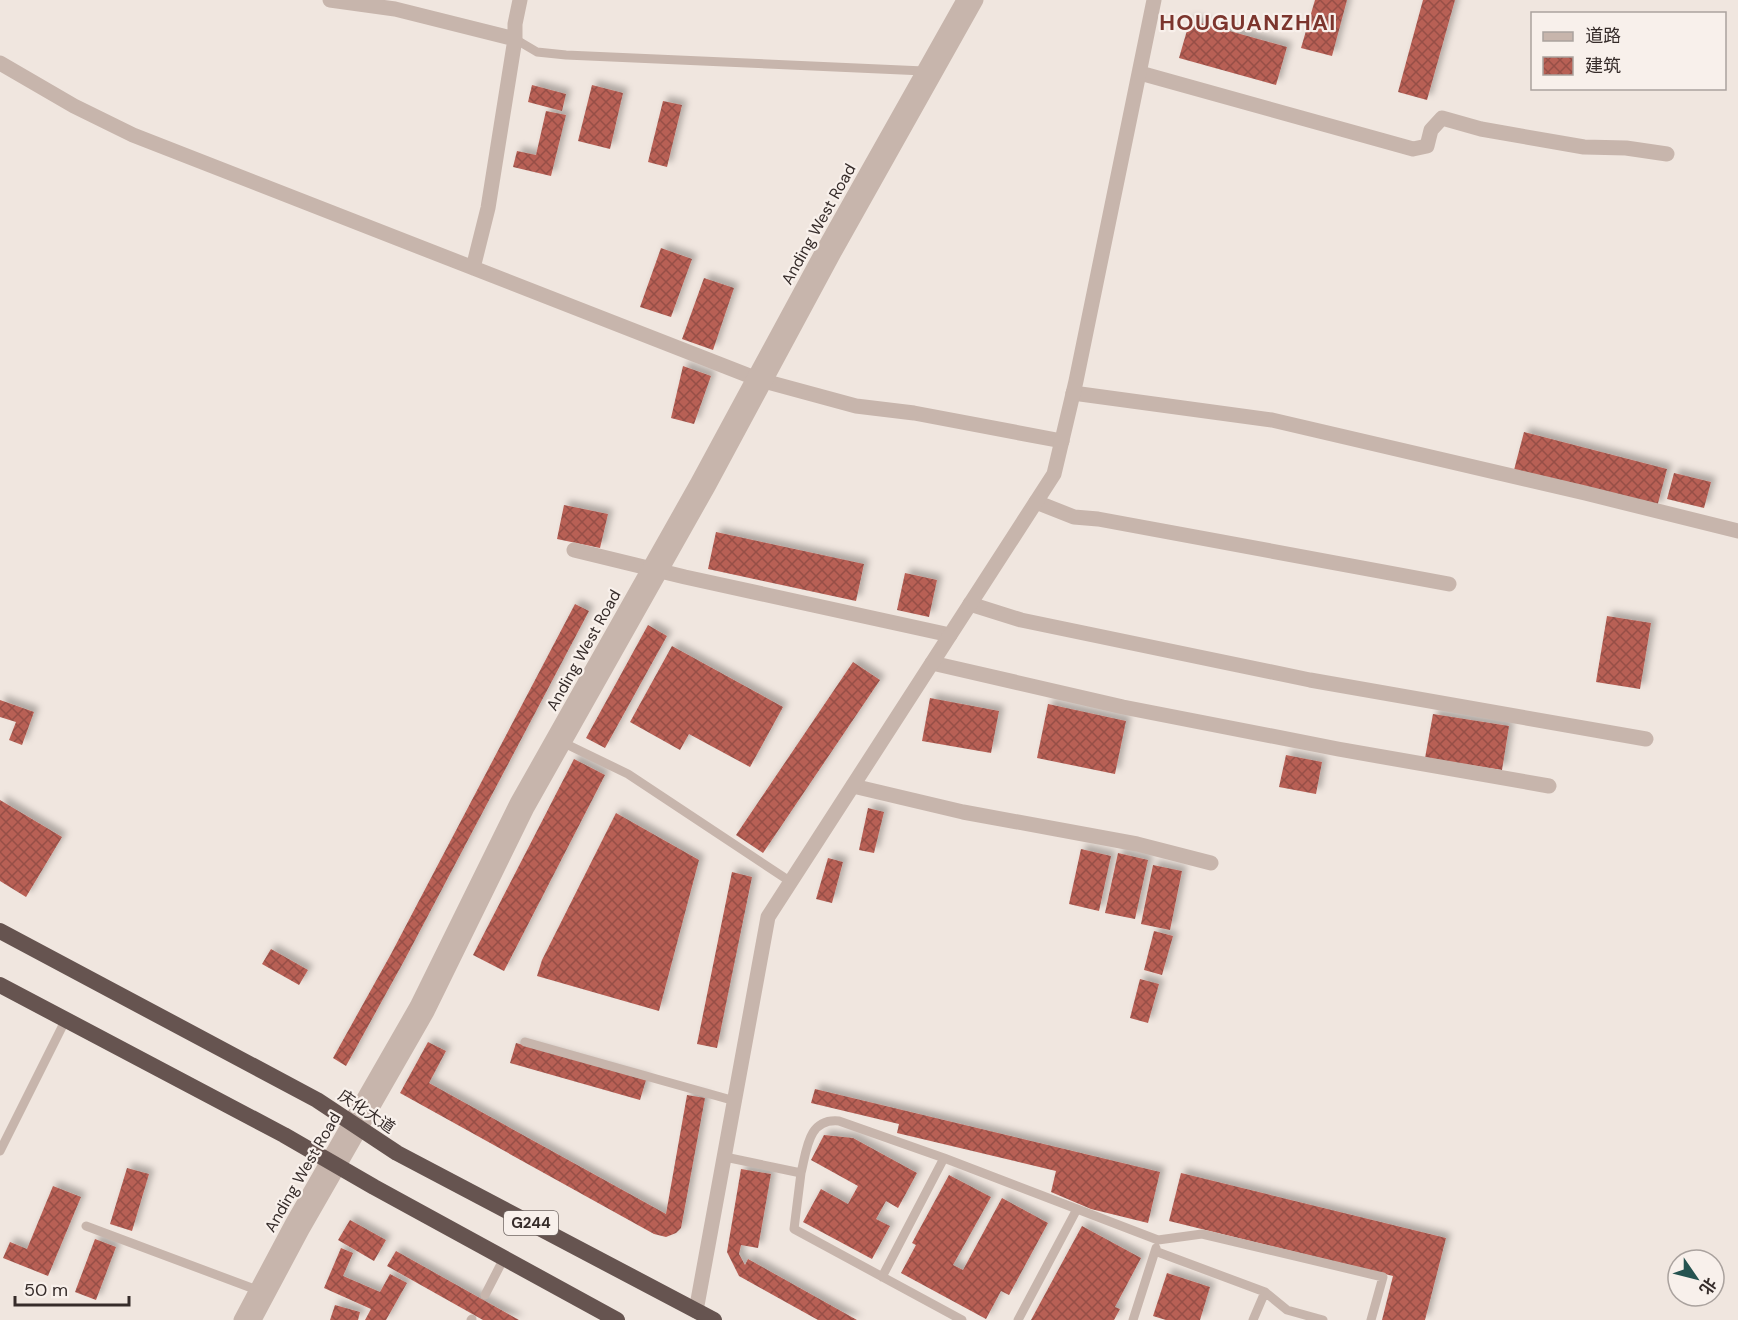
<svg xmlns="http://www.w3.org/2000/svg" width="1738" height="1320" font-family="'DM Sans','Noto Sans SC',sans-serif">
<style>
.building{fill:url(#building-cross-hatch);filter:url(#shadow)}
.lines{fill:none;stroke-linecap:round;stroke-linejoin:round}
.service{stroke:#c7b5ac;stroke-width:9}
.minor{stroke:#c7b5ac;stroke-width:15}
.tertiary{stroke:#c7b5ac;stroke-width:15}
.trunk{stroke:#665450;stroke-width:16}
.labels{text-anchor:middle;stroke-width:4.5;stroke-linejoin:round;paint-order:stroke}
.shield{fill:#f8f0eb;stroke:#706764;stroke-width:1.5}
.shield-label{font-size:15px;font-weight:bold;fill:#362c2a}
.street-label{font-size:16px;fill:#362c2a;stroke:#f8f0eb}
.district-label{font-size:22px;font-weight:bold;letter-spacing:1.5px;fill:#7c352d;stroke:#f8f0eb}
</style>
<defs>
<pattern id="building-cross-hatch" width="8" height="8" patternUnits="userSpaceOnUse" patternTransform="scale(1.5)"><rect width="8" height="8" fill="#b86055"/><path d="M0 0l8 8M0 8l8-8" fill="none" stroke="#964f47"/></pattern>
<filter id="shadow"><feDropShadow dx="5" dy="-5" stdDeviation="3" flood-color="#0004"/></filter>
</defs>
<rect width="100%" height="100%" fill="#f0e6df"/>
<path class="building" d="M1315,0H1347L1332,56L1301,48Z
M1423,0H1455L1427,100L1398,92Z
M1190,20L1287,47L1276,85L1179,58Z
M532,85L566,94L562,111L528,102Z
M592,85L623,93L610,149L578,141Z
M663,101L682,105L667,167L648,162Z
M546,111L566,115L551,176L513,167L517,151L536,155Z
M661,248L692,259L671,317L640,307Z
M704,278L734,288L713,350L682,339Z
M683,366L711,376L694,424L671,418Z
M1524,432L1667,469L1657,507L1514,470Z
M1674,473L1711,482L1704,508L1667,499Z
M564,505L608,514L600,548L557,539Z
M716,532L864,564L856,601L708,569Z
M905,573L937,580L929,617L897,610Z
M575,604L589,611L404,961L346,1066L333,1058L391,954Z
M1607,616L1651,623L1640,689L1596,682Z
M648,625L667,636L605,748L586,738Z
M672,646L783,707L750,767L689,734L680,750L630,722Z
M853,662L880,680L763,853L736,835Z
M930,698L999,711L991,753L922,741Z
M0,700L34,712L22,745L9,740L16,722L0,717Z
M1048,704L1126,721L1115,774L1037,758Z
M1433,714L1509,726L1502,770L1425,758Z
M1286,755L1322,762L1316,794L1279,787Z
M574,759L605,775L504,971L473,955Z
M0,800L62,837L26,897L0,881Z
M868,808L884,812L874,853L859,850Z
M616,813L699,860L659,1011L537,976L542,960Z
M1081,849L1111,856L1099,911L1069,904Z
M1118,853L1148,860L1135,919L1105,913Z
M828,858L843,862L832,903L816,899Z
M1153,865L1182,871L1170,930L1141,924Z
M732,872L752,877L717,1048L697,1044Z
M1154,931L1173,936L1162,975L1144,970Z
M271,949L308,970L299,985L262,964Z
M1140,979L1159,984L1148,1023L1130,1018Z
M428,1042L446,1051L429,1083L666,1214L687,1095L705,1098L681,1228L676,1233L666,1237L654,1234L400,1093Z
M516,1043L646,1080L640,1100L510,1063Z
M815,1089L1160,1172L1148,1223L1091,1209L1051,1192L1056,1171L897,1133L899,1124L811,1103Z
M824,1135L853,1138L917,1173L898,1208L886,1201L876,1219L890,1226L872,1259L803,1222L821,1189L848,1204L858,1186L811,1160Z
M127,1168L149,1174L132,1231L110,1224Z
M741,1169L771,1174L758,1248L741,1245L739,1254L745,1265L748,1259L857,1320H818L739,1276L727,1252Z
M1181,1173L1446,1238L1425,1320H1382L1393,1276L1169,1221Z
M949,1175L991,1197L953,1265L963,1270L1002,1198L1048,1223L1009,1295L1001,1291L986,1319L901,1273L916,1245L912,1243Z
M53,1186L81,1197L48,1276L3,1258L10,1242L27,1249Z
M350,1220L386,1240L374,1261L338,1240Z
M1082,1226L1141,1258L1115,1307L1120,1309L1114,1320H1031Z
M95,1239L116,1247L96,1300L75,1292Z
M341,1248L353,1253L343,1276L380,1292L390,1274L407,1283L386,1320H365L371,1309L324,1288Z
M396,1251L519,1320H483L387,1266Z
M1167,1273L1210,1287L1200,1320H1166L1153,1316Z
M335,1305L360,1312L358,1320H330Z"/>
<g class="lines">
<path class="service" d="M515,39L537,52L566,55L924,71
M564,743L628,774L791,882
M525,1042L735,1101
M0,1151L65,1021
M725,1157L801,1173L794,1229L962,1320
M801,1173C807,1149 808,1118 839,1121L944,1158L1158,1240L1202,1234L1383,1277L1371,1320
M86,1226L257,1290
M1155,1251L1265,1292L1287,1310L1323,1320
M882,1277L944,1158
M485,1295L504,1258
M471,1320L472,1319
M1018,1320L1077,1209
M1133,1320L1156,1248
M1253,1320L1265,1292"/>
<path class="minor" d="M330,0L395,9L515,39
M0,63L74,106L133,135L760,380L856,406L914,413L1062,441
M1140,73L1413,149L1427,146L1431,130L1442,118L1481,129L1584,147L1626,148L1667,154
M473,268L488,208L515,39V24L520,0
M1073,393L1272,420L1585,493L1738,531
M1036,502L1074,517L1098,519L1449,584
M574,550L685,577L950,635
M970,604L1021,620L1310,680L1646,739
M932,663L1123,707L1338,749L1549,786
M853,786L963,812L1137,844L1211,863"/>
<path class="tertiary" d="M696,1311L768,917L1054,474L1076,381L1154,0
M241,1320L292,1224L417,1006L517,803L698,482L825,247L964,0
M254,1320L302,1230L427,1012L527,808L708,487L834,253L976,0"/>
<path class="trunk" d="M0,931L317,1100L397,1153L714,1320
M0,985L284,1135L374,1187L617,1320"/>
</g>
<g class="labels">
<rect class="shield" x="504" y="1211" width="54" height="24" rx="4.5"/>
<g class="shield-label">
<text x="531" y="1228">G244</text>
</g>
<g class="street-label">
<text transform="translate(818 224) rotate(-61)" y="6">Anding West Road</text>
<text transform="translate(583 650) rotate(-61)" y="6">Anding West Road</text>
<text transform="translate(367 1111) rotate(34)" y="6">庆化大道</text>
<text transform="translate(302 1172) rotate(-60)" y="6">Anding West Road</text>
</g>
<g class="district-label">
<text x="1248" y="30">HOUGUANZHAI</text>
</g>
</g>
<rect x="1531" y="12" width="195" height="78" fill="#f8f0eb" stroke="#aaa29e" stroke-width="1.5"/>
<rect x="1543" y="32" width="30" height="9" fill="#c7b5ac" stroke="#aaa29e" stroke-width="1.5"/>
<text x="1585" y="42" font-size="18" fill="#362c2a">道路</text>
<rect x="1543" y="57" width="30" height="18" fill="url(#building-cross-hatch)" stroke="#aaa29e" stroke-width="1.5"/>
<text x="1585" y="72" font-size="18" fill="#362c2a">建筑</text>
<g transform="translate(1696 1278) rotate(125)"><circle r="28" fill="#f8f0eb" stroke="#aaa29e" stroke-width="1.5"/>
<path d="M0-4.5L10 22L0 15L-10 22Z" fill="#255350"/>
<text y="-9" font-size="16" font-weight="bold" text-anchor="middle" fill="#362c2a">北</text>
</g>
<path d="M15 1296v9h114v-9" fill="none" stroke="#362c2a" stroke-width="3"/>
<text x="24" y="1296" font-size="18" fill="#362c2a" stroke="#f8f0eb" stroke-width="4.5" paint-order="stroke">50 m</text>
</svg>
